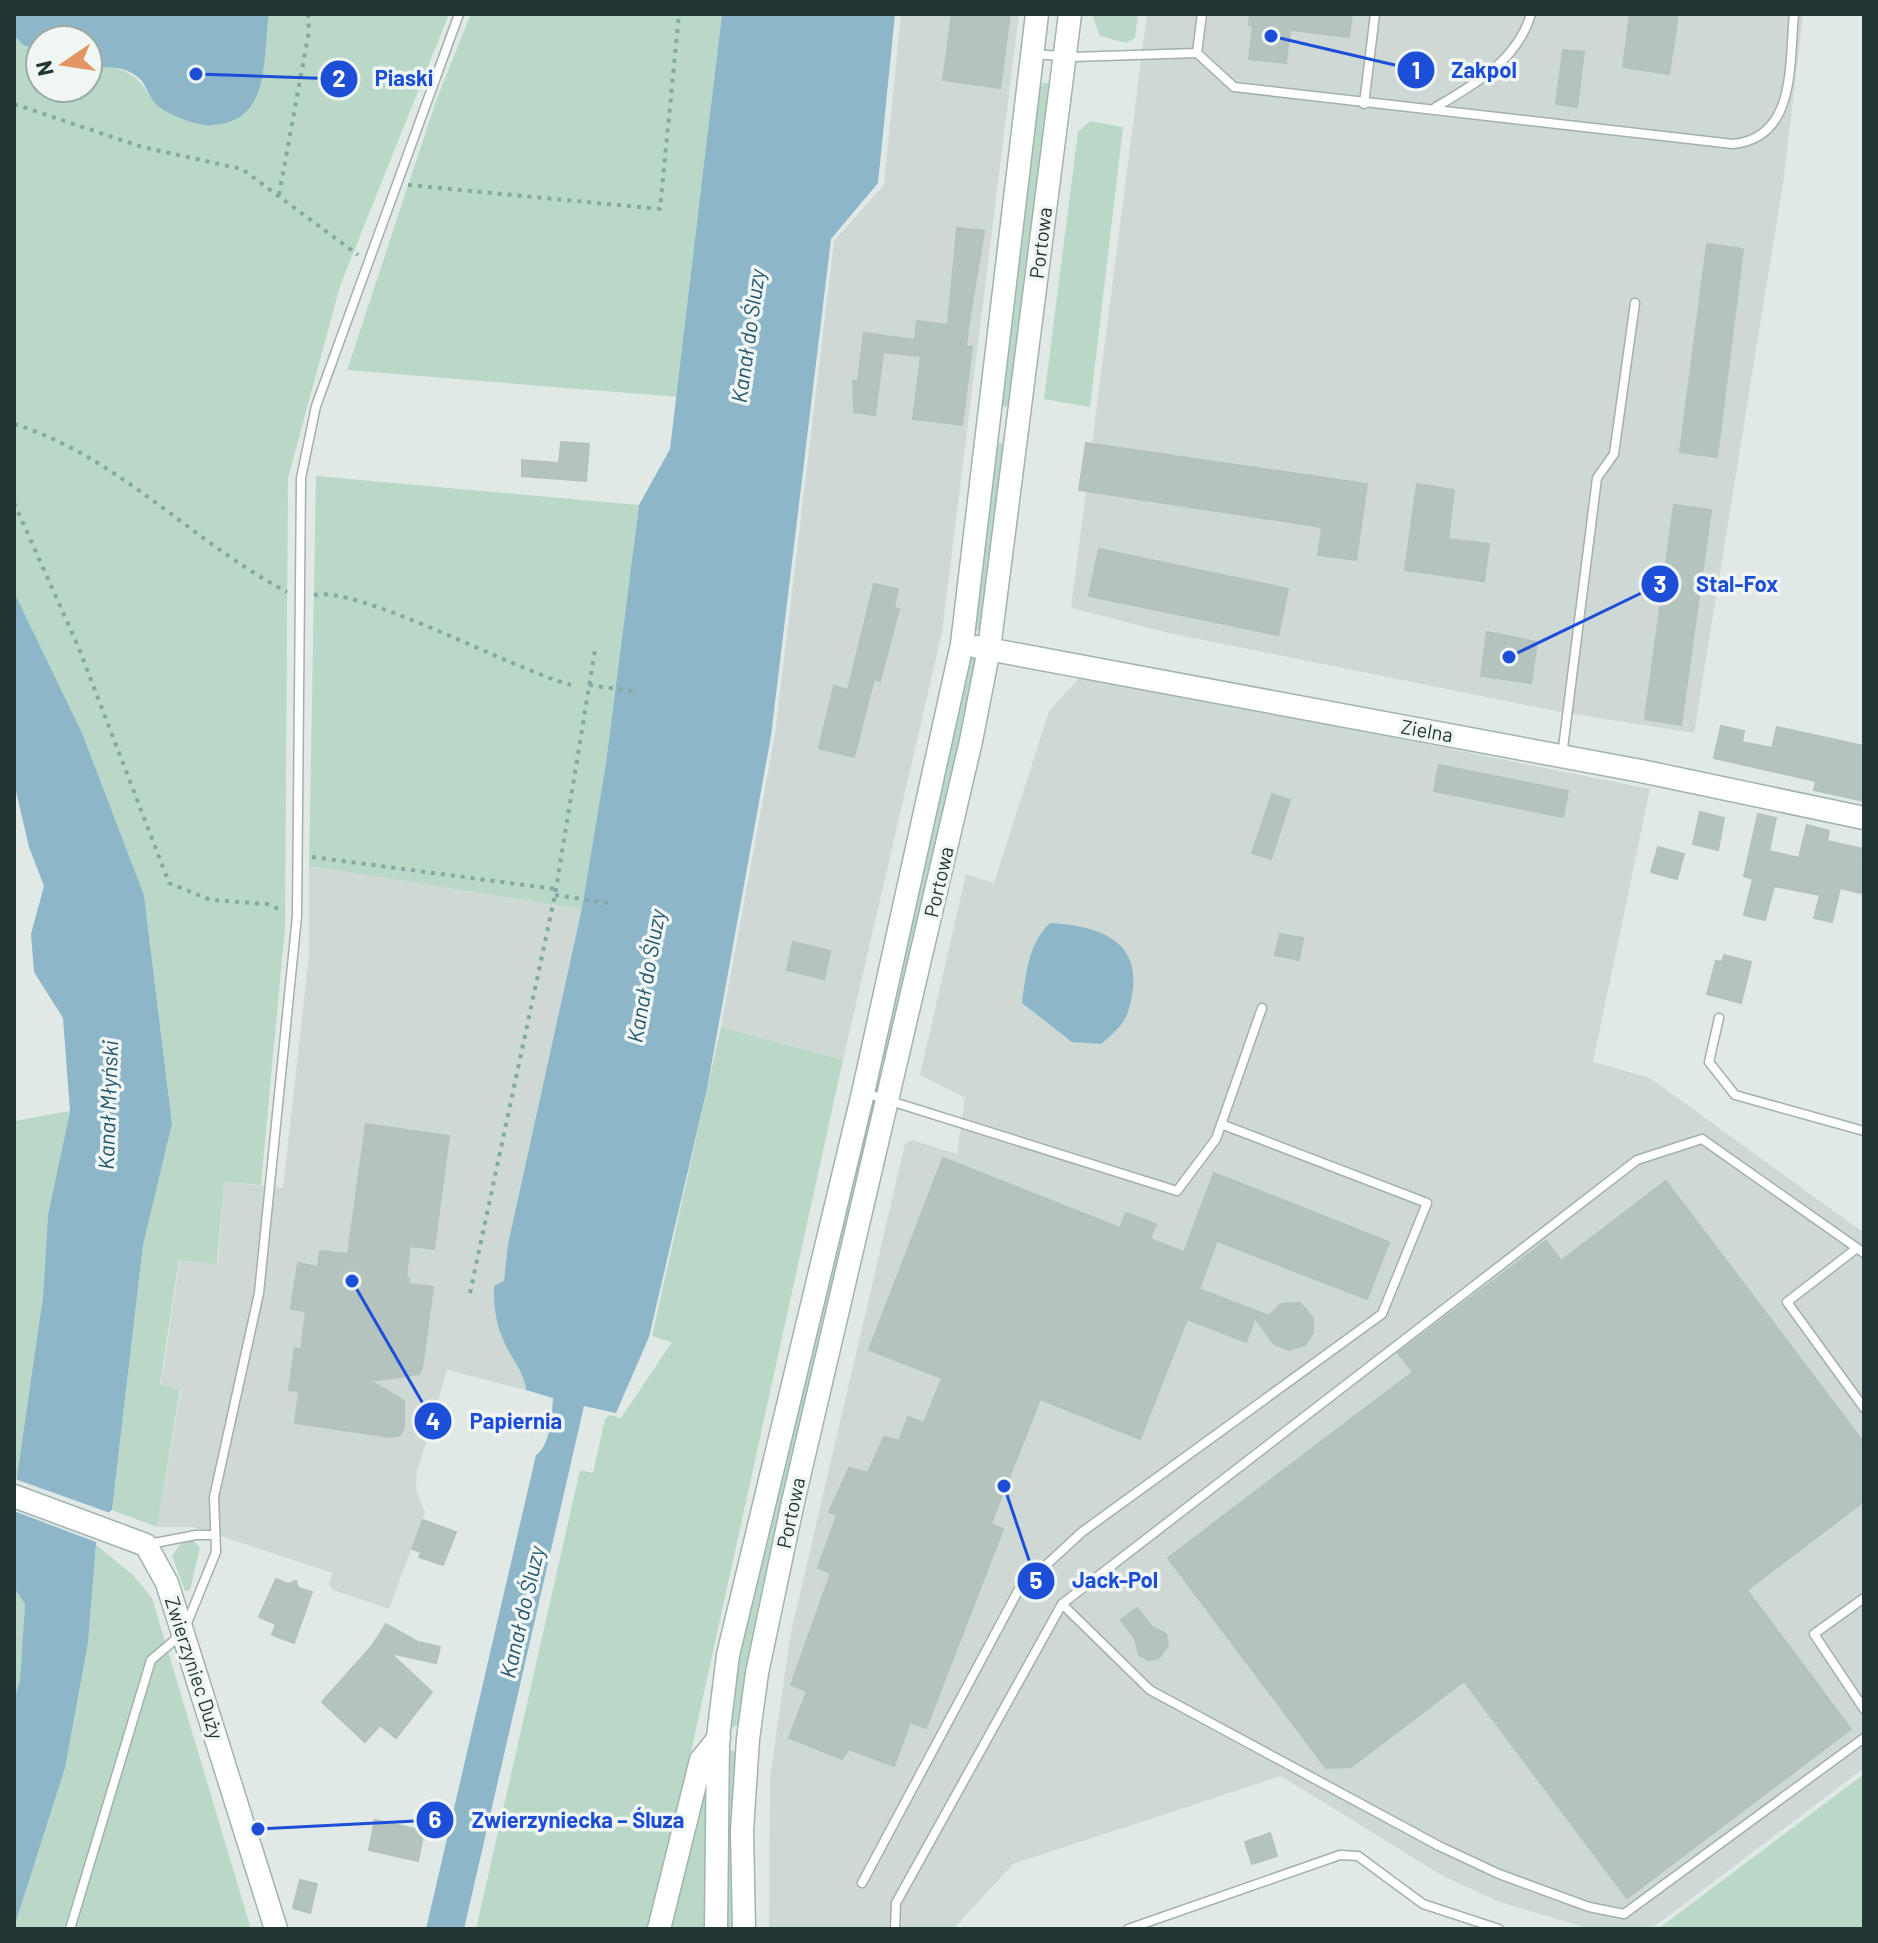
<svg xmlns="http://www.w3.org/2000/svg" width="1878" height="1943" font-family="Barlow,sans-serif">
<style>
.built{fill:#ced8d5}
.green{fill:#bad8c7}
.water{fill:#8db7c9}
.pier{fill:#e0e9e6}
.building{fill:#b5c3bf;stroke:#b3c2be;stroke-width:2}
.lines{fill:none;stroke-linecap:round;stroke-linejoin:round}
.lane-casing{stroke:#a3b0ad;stroke-width:11}
.secondary-casing{stroke:#a0b3af;stroke-width:25}
.path{stroke:#83a9a3;stroke-width:4;stroke-dasharray:4 6;stroke-linecap:butt}
.lane{stroke:#fff;stroke-width:8}
.secondary{stroke:#fff;stroke-width:22}
.labels{text-anchor:middle;stroke-width:7;stroke-linejoin:round;paint-order:stroke}
.street-label{font-size:20px;fill:#223735;stroke:#eff6f4}
.water-label{font-size:22px;font-style:italic;fill:#23556c;stroke:#eff6f4}
.leader{fill:none;stroke:#1d4ed8;stroke-width:3}
.callout-dot{fill:#1d4ed8;stroke:#eff6f4;stroke-width:3}
.mark-label{font-size:24px;text-anchor:middle;font-weight:bold;fill:#fff}
.callout-label{font-size:22px;text-anchor:middle;font-weight:bold;fill:#1d4ed8;stroke:#eff6f4;stroke-width:7;stroke-linejoin:round;paint-order:stroke}
</style>
<rect width="100%" height="100%" fill="#e0e9e6"/>
<path class="built" d="M901,14H1019L942,632L843,1060L721,1027L775,734L834,241L884,185Z
M1147,14H1803L1784,177L1694,733L1561,712L1169,633L1071,608Z
M1082,675L1650,789L1593,1062L1650,1078L1864,1233V1768L1651,1929H1590L1500,1902L1443,1876L1281,1776L1013,1864L953,1929H769L770,1776L791,1632L905,1144L912,1140L957,1154L965,1098L920,1075L966,874L994,883L1049,711Z
M309,866L582,909L508,1244L504,1281L526,1390L447,1370L417,1472L416,1489L425,1512L389,1609L333,1590L329,1584L333,1573L193,1527H157L181,1390L161,1384L180,1260L218,1264L224,1182L283,1188L309,955Z"/>
<path class="green" d="M269,14H449L340,286L288,478L285,927L261,1185L224,1182L217,1264L179,1260L160,1384L180,1390L157,1527L112,1510L143,1244L172,1124L144,895L82,733L14,592V35L23,45L40,51V88H88V69C127,64 136,74 157,105L265,40Z
M471,14H722L678,397L347,370L436,101Z
M1092,14H1138L1135,38L1126,43L1100,36Z
M1043,83H1048L1050,95L1012,402L1006,407L1002,406L1000,397L1038,93Z
M1090,121L1123,127L1090,407L1044,399L1078,132Z
M999,443L1003,444L1006,452L983,628L974,632L994,449Z
M316,476L639,505L606,763L582,909L309,866Z
M971,655L978,662L889,1056L884,1061L879,1060Z
M721,1027L843,1060L652,1929H476L580,1470L593,1473L605,1419L610,1415L621,1418L672,1342L652,1336Z
M70,1111L48,1215L43,1297L19,1478L14,1476V1121Z
M866,1118H872L740,1723L732,1728C723,1705 740,1651 745,1626C780,1456 826,1287 866,1118Z
M192,1539L200,1548L190,1590L185,1591L172,1556L182,1542Z
M96,1545L132,1574L152,1598L251,1929H14L65,1768L88,1643Z
M14,1588L25,1604L20,1680L14,1701Z
M729,1750L734,1751L737,1759L735,1929H724L726,1759Z
M1864,1774V1929H1658Z
M706,1781L705,1929H668Z"/>
<path class="water" d="M14,14H269C262,58 272,121 213,125C198,127 168,115 157,105C149,98 147,86 140,79C124,65 107,67 88,69V40H40V51L23,45L14,35Z
M722,14H895L878,183L831,239L771,736L707,1089L649,1337L616,1413L584,1406L464,1929H426L536,1455C550,1447 552,1413 553,1398L526,1390C524,1370 509,1356 502,1337C495,1320 494,1304 494,1286L504,1281L508,1244L582,908L606,763L639,505L670,449Z
M14,592L82,733L144,895L172,1124L143,1245L112,1510L98,1520L88,1643L65,1768L14,1928V1701L20,1680L25,1604L14,1588V1498L43,1297L48,1215L70,1111L63,1018L34,972L31,934L44,886L29,847L14,783Z
M1050,923C1091,925 1139,937 1133,988C1129,1018 1124,1025 1101,1044L1072,1042L1022,1003C1026,974 1028,944 1050,923Z"/>
<path class="pier" d="M15,1479L113,1514L102,1522L101,1544L14,1511Z"/>
<path class="building" d="M952,14H1010L1000,88L943,80Z
M1250,14H1352L1349,37L1290,30L1286,63L1249,59L1253,25H1249Z
M1630,14H1678L1669,74L1623,67Z
M1563,50L1584,52L1577,107L1556,104Z
M957,228L984,231L968,328L966,347H972L962,425L913,419L921,356L883,352L875,415L854,412L853,381H858L864,333L915,340L917,321L948,325Z
M1707,244L1743,249L1717,457L1680,452Z
M561,442L589,444L586,481L522,476V460L559,463Z
M1086,443L1367,484L1356,560L1318,555L1322,527L1079,490Z
M1417,484L1454,490L1448,539L1489,544L1484,581L1405,570Z
M1674,505L1711,510L1681,725L1645,719Z
M1099,549L1288,589L1278,635L1089,596Z
M874,584L898,589L894,608L899,609L880,681L874,679L854,757L819,748L834,686L848,690Z
M1487,632L1537,642L1531,683L1481,676Z
M1721,726L1744,731L1742,742L1772,748L1777,727L1864,746V801L1814,790L1816,781L1714,758Z
M1439,765L1568,791L1563,817L1434,791Z
M1272,794L1290,800L1271,859L1252,853Z
M1700,812L1724,818L1718,850L1693,844Z
M1758,814L1776,818L1769,851L1799,858L1807,825L1829,831L1827,841L1864,849L1861,893L1840,888L1832,922L1814,918L1820,895L1774,886L1765,920L1744,915L1753,879L1744,876Z
M1658,847L1684,854L1677,879L1651,872Z
M1280,934L1303,938L1299,960L1275,955Z
M793,942L830,951L824,979L787,970Z
M1724,955L1751,962L1741,1003L1707,994L1716,961L1722,962Z
M366,1124L449,1136L434,1249L410,1246L406,1277L409,1278L408,1284L433,1287L422,1368L419,1374L371,1381L404,1401V1427L400,1435L390,1437L295,1423L299,1391L289,1390L295,1348L301,1350L306,1311L291,1309L298,1263L318,1267L320,1251L348,1254Z
M943,1158L1120,1228L1126,1213L1156,1224L1150,1239L1184,1252L1214,1173L1389,1242L1367,1299L1217,1241L1199,1289L1269,1316L1281,1304L1300,1303L1313,1318V1333L1305,1345L1289,1350L1274,1344L1255,1318L1246,1342L1187,1319L1140,1439L1040,1399L991,1524L1003,1529L926,1728L910,1722L894,1766L849,1749L842,1759L789,1738L807,1691L791,1685L831,1573L818,1568L837,1515L829,1512L849,1468L868,1473L884,1437L899,1441L908,1417L924,1423L942,1378L869,1350Z
M1666,1181L1864,1443V1501L1747,1590L1851,1729L1627,1898L1464,1681L1351,1767L1326,1768L1168,1558L1413,1372L1398,1353L1406,1347L1546,1241L1561,1261Z
M423,1520L456,1532L443,1565L419,1557L421,1552L412,1549Z
M276,1579L288,1584L296,1581L298,1588L312,1592L294,1643L272,1635L276,1624L259,1617Z
M1137,1608L1152,1627L1166,1634L1168,1645L1159,1658L1148,1660L1139,1655L1135,1639L1121,1620Z
M386,1624L418,1642L440,1647L436,1663L390,1653L432,1692L396,1738L380,1725L365,1742L322,1702L372,1646Z
M375,1820L424,1831L418,1861L369,1850Z
M1270,1833L1277,1856L1252,1864L1245,1842Z
M300,1880L317,1884L310,1913L293,1908Z"/>
<g class="lines">
<g class="lane-casing">
<path id="lane" d="M1197,53L1202,14
M1035,54L1072,57L1197,53L1234,87L1733,144C1797,138 1789,62 1794,14
M1364,104L1375,14
M1436,107C1475,84 1517,61 1531,14
M1562,756L1597,478L1614,454L1635,303
M1719,1018L1709,1062L1735,1095L1864,1131
M865,1093L1177,1191L1216,1139L1262,1008
M1857,1248L1787,1302L1864,1408
M149,1544L196,1535H215
M1864,1598L1814,1634L1864,1709
M1062,1604L1150,1690L1439,1846L1499,1874L1589,1907L1624,1914L1864,1738
M862,1883L1018,1591L1082,1532L1382,1314L1427,1203L1221,1124
M70,1929L151,1660L183,1633L216,1552L214,1497L259,1293L297,916L301,478L316,406L459,14
M895,1929L896,1903L1062,1604L1637,1160L1702,1139L1864,1253
M1128,1929L1340,1855L1358,1856L1423,1904L1499,1929"/>
</g>
<g class="secondary-casing">
<path id="secondary" d="M977,647L1641,771L1864,818
M14,1496L146,1545L167,1583L276,1929
M659,1929L701,1760L719,1738
M716,1929L718,1737L728,1655L863,1093L962,644L1037,14
M744,1929L742,1831L748,1739L757,1673L793,1502L971,741L989,649L1070,14"/>
</g>
<path class="path" d="M14,104L142,147L242,169L358,255
M408,185L660,209L679,14
M279,195L309,31L308,14
M14,424C118,456 192,542 287,592
M14,503L78,646L169,883L211,900L267,904L284,911
M314,595C360,586 512,669 571,685
M589,685L638,692
M312,857L555,889
M555,895L608,903
M470,1293L555,895L595,650"/>
<use href="#lane" class="lane"/>
<use href="#secondary" class="secondary"/>
</g>
<g class="labels">
<g class="street-label">
<text transform="translate(1041 243) rotate(-83)" y="7">Portowa</text>
<text transform="translate(1427 731) rotate(10)" y="7">Zielna</text>
<text transform="translate(939 882) rotate(-77)" y="7">Portowa</text>
<text transform="translate(791 1513) rotate(-78)" y="7">Portowa</text>
<text transform="translate(194 1668) rotate(72)" y="7">Zwierzyniec Duży</text>
</g>
<g class="water-label">
<text transform="translate(748 336) rotate(-82)" y="8">Kanał do Śluzy</text>
<text transform="translate(646 976) rotate(-80)" y="8">Kanał do Śluzy</text>
<text transform="translate(108 1105) rotate(-88)" y="8">Kanał Młyński</text>
<text transform="translate(522 1612) rotate(-77)" y="8">Kanał do Śluzy</text>
</g>
</g>
<path class="leader" d="M1271 36L1416 70M196 74L339 79M1509 657L1660 584M352 1281L433 1421M1004 1486L1036 1581M258 1829L435 1820"/>
<g class="callout-dot">
<circle cx="1271" cy="36" r="8"/>
<circle cx="196" cy="74" r="8"/>
<circle cx="1509" cy="657" r="8"/>
<circle cx="352" cy="1281" r="8"/>
<circle cx="1004" cy="1486" r="8"/>
<circle cx="258" cy="1829" r="8"/>
<circle cx="1416" cy="70" r="20"/>
<circle cx="339" cy="79" r="20"/>
<circle cx="1660" cy="584" r="20"/>
<circle cx="433" cy="1421" r="20"/>
<circle cx="1036" cy="1581" r="20"/>
<circle cx="435" cy="1820" r="20"/>
</g>
<g class="mark-label">
<text x="1416" y="79">1</text>
<text x="339" y="87">2</text>
<text x="1660" y="593">3</text>
<text x="433" y="1430">4</text>
<text x="1036" y="1589">5</text>
<text x="435" y="1828">6</text>
</g>
<g class="callout-label">
<text x="1484" y="78">Zakpol</text>
<text x="404" y="86">Piaski</text>
<text x="1737" y="592">Stal-Fox</text>
<text x="516" y="1429">Papiernia</text>
<text x="1115" y="1588">Jack-Pol</text>
<text x="578" y="1828">Zwierzyniecka – Śluza</text>
</g>
<rect width="1878" height="1943" fill="none" stroke="#223735" stroke-width="32"/>
<g transform="translate(64 64) rotate(257)"><circle r="38" fill="#eff6f4" stroke="#9daaa8" stroke-width="2"/>
<path d="M0-6L14 30L0 20L-14 30Z" fill="#e39664"/>
<text y="-12" font-size="22" font-weight="bold" text-anchor="middle" fill="#223735">N</text>
</g>
</svg>
